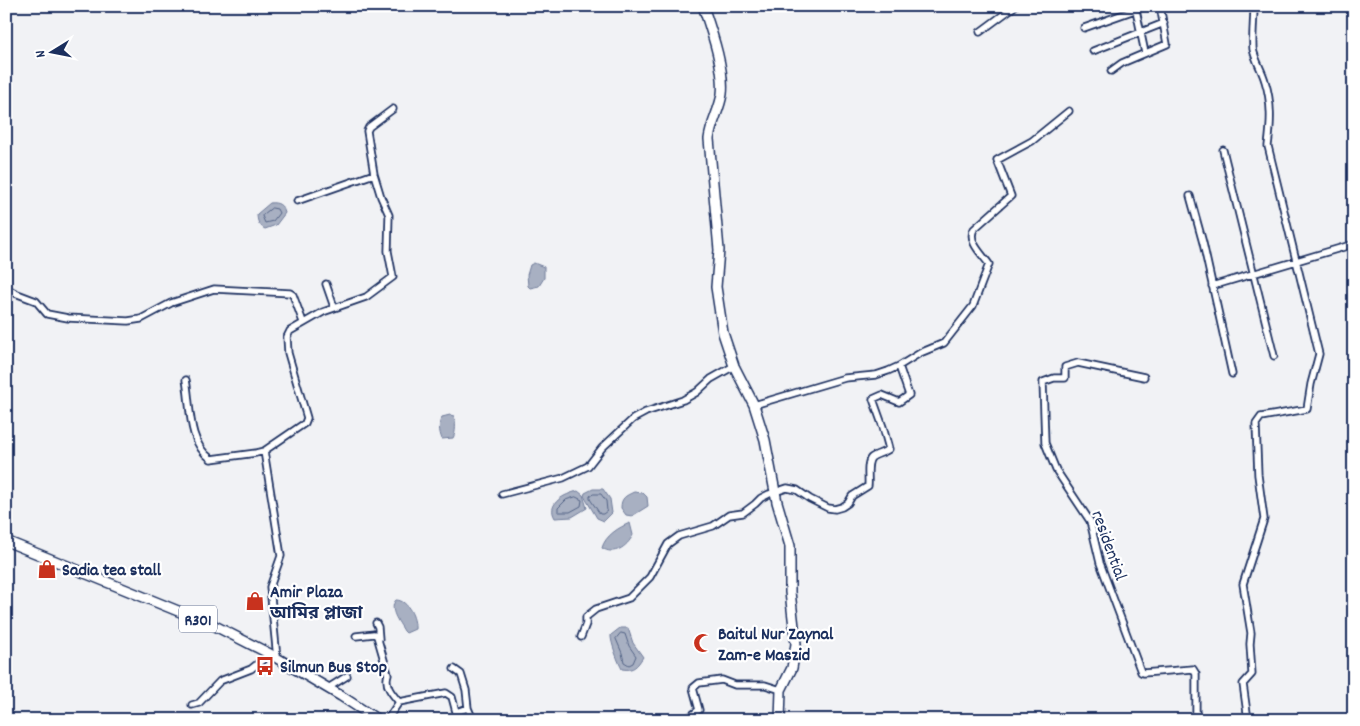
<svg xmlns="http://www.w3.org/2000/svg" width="1360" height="726" font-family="Dekko,'Noto Sans Bengali',sans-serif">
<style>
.water{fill:#a8b0c2;stroke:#707c9a}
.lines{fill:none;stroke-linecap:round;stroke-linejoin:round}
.shore{stroke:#536386;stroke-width:1}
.street-casing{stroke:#1b2f5e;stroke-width:9}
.secondary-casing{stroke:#1b2f5e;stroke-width:12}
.primary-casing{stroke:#1b2f5e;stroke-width:12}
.street{stroke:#fff;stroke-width:5.5}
.secondary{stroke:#fff;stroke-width:9}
.primary{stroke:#fff;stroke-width:9}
.labels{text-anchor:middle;stroke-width:4.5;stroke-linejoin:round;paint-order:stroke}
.shield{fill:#fff;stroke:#5f6d8e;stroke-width:1}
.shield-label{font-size:16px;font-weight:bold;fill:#1b2f5e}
.street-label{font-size:18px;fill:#1b2f5e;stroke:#fff}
.poi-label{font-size:18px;font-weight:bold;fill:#1b2f5e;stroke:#fff;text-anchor:start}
</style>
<rect width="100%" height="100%" fill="#f1f2f5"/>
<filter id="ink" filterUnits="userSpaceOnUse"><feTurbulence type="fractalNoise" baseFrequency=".02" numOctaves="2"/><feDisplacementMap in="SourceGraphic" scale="10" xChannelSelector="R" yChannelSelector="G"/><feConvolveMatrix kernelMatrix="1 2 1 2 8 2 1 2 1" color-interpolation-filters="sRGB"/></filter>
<g filter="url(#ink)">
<path class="water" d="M270,203C278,202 283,205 285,213L276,225L265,229C259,226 257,221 257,214Z
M534,263L544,267V278L539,286L530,288L528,286L527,275L530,265Z
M450,415L454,416C456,422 456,433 453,438L442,439C439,432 438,423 442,417Z
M593,489H603L610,499L612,513L604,521L597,518L584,496L585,493Z
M578,491L583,495L587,508L572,517L555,518C546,503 565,494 578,491Z
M634,492L643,493L647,497L648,506L632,516L626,515L621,508C621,498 625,496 634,492Z
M630,523L633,535C627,547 614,556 602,548C605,536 619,527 630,523Z
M396,600C408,600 416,618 415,629L406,633L404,631C399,622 388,609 396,600Z
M620,628H628L633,643L643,657C637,666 634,671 622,669C619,664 610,641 611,635Z"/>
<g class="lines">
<path class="shore" d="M272,208L277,209L279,213L273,221L265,223L262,216Z
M594,494H601L606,501L607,511L603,514H600L590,499V496Z
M576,497L582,500L581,506L570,512H558V508L566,500Z
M621,633L625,634L629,646L636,656L633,663L629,665L624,662L622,653L616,639Z"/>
<g class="street-casing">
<path id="street" d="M1136,10L1145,53
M1084,28L1146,6
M980,32L1015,6
M1093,51L1164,23
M1111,71L1122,63L1167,44L1160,6
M1223,150L1274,356
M1190,196L1203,243L1232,374
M297,201L374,174
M326,284L334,307
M1212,286L1354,244
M6,288L15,293L36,301L47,314L68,318L128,321L141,319L171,303L214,289L290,293L293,295L303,322
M1144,377L1078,363L1065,367V378H1054L1043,382L1045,443L1056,470L1090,521L1100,563L1141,672L1143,673L1193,669L1196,674V720
M186,380C191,405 187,442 211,459L256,453L264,451L281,556L270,587L277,658
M754,405L845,378L876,375L888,371L899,366L920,353L944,343L973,306L989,264C982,254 967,241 974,229L1011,196L997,160L1032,141L1069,111
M264,451L305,423L307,418L288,353L287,337L290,331L323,312L366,297L393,277L388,251L389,215L381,197L374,174L367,131L369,127L393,109
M502,494L563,478L588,466L602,448L633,419L646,412L683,400L697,392L711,379L734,366
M376,623L378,627L379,639
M356,636L374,634L377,636L388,674C384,685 392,694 399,702
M581,637L586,624V617L596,609L629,598L650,577L668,544L679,536L713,526L729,515L743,513L755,504L761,498L769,494L787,488L797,490L810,499L828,508L835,509L842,507L848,503L852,496L868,486C869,479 866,464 871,458C875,454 884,453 889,449L883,427L873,399L882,395L899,402L909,395L899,366
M454,669L461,674L466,690L468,708L473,720
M328,688L347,676
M192,705L199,703L220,681L251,669L270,654
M387,720L399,702L446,693L452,697L456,712L468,708
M685,720L699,710L693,688L699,683L722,680L735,685H765L781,690
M1248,720L1243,684L1252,674L1250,644L1251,633L1243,584L1264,519L1258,475L1256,424L1261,417L1307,409L1311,384L1319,354L1268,146C1271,124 1272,103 1265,81C1262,70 1255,60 1253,49C1252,35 1254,20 1254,6"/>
</g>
<g class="secondary-casing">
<path id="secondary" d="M703,6C711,30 725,69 722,94C720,109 711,123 709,139L719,250L716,287L723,333L734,366L754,405L765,440L777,502L790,546V592L796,644L792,668L781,690L780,720"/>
</g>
<g class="primary-casing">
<path id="primary" d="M6,541L215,626L270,654L341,696L378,720"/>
</g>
<use href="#street" class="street"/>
<use href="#secondary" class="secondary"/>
<use href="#primary" class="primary"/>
</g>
</g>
<defs>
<g id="shop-bare" transform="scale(1.5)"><path d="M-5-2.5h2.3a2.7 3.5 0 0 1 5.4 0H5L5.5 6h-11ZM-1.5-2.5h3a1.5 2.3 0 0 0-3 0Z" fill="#c8321e" stroke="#fff" stroke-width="2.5" paint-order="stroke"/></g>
<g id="mosque-bare" transform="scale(1.5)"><path d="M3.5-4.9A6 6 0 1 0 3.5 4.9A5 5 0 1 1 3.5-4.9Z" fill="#c8321e" stroke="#fff" stroke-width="2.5" paint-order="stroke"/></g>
<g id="bus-bare" transform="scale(1.5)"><path d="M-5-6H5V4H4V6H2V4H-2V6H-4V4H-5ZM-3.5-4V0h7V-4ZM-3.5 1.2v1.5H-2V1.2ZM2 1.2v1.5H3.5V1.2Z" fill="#c8321e" stroke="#fff" stroke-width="2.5" paint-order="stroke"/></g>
</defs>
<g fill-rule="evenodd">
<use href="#shop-bare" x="47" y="569"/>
<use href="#shop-bare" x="255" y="601"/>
<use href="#mosque-bare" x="703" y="643"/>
<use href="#bus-bare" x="265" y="666"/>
</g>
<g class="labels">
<rect class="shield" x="179" y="605.5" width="38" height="27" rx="4"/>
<g class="shield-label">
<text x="198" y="625">R301</text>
</g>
<g class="street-label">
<text transform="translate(1110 545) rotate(70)" y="6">residential</text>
</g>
<g class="poi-label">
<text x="62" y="575">Sadia tea stall</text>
<text x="270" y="597">Amir Plaza<tspan x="270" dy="21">আমির প্লাজা</tspan></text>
<text x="718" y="639">Baitul Nur Zaynal<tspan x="718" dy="21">Zam-e Maszid</tspan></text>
<text x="280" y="672">Silmun Bus Stop</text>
</g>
</g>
<rect width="1360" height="726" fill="none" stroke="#fff" stroke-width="25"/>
<rect x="12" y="12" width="1335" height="701" fill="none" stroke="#1b2f5e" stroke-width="2" filter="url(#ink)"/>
<g transform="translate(52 52) rotate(260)" stroke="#ffffff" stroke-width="4" paint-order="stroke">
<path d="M0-4L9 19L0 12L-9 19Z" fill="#1b2f5e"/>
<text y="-8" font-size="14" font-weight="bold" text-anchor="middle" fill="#1b2f5e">N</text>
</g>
</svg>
